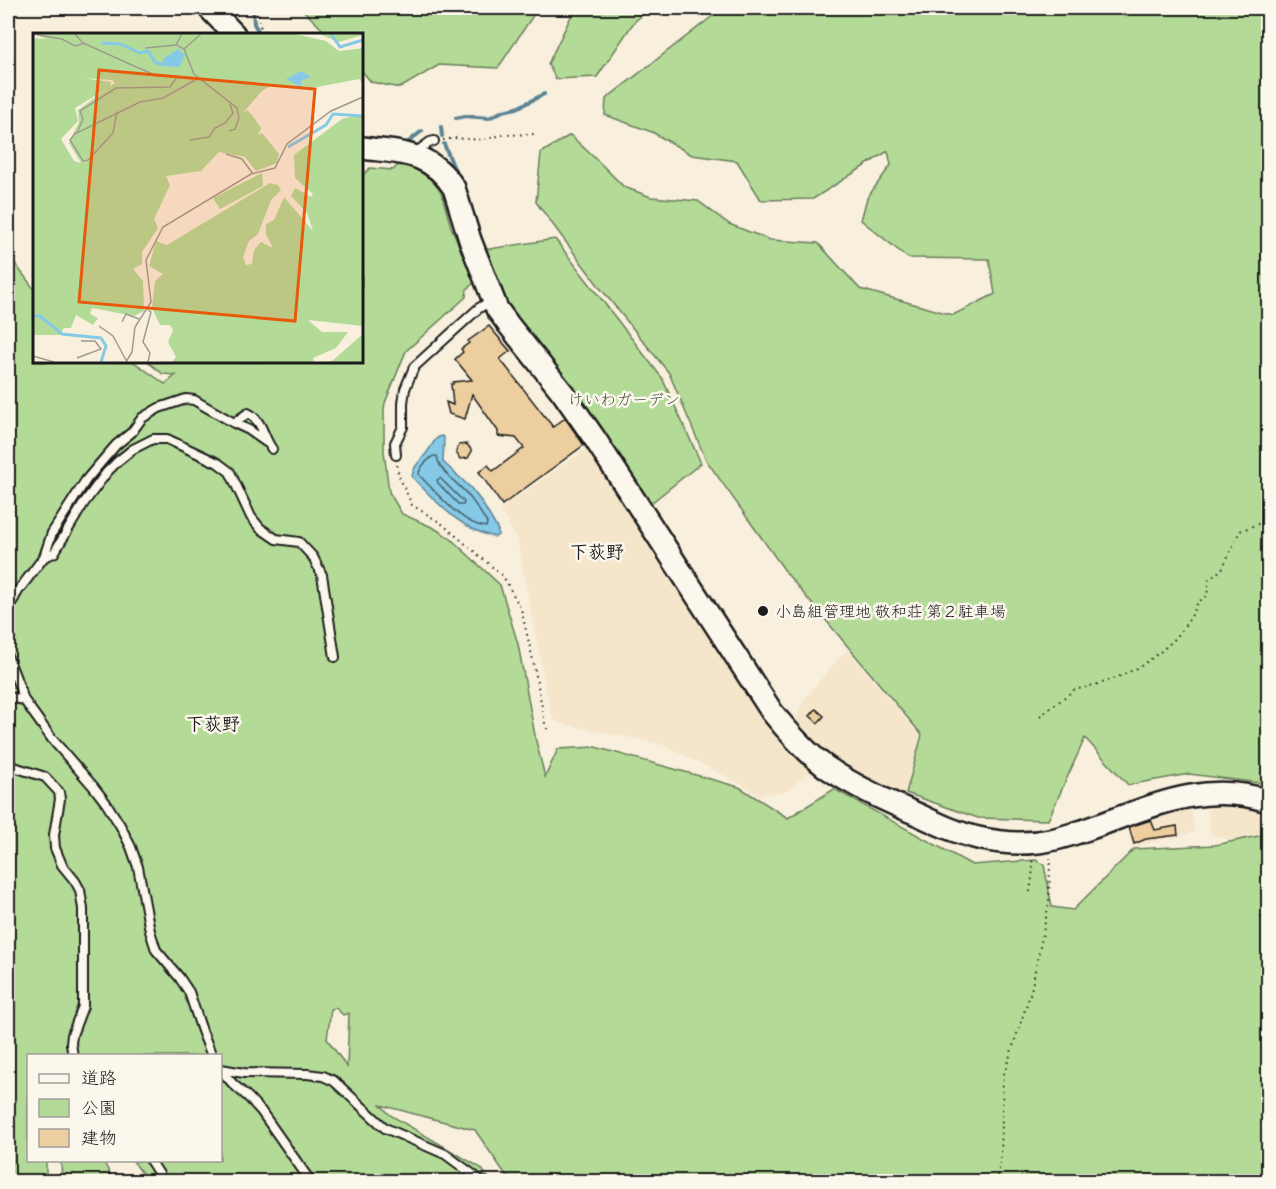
<svg xmlns="http://www.w3.org/2000/svg" width="1276" height="1189" font-family="Pangolin,'Klee One',sans-serif">
<style>
.built{fill:#f5e5ca}
.green{fill:#b3db97;stroke:#687c5a;stroke-width:1.5;fill-rule:evenodd}
.water{fill:#85c9e6;stroke:#5b8495;stroke-width:1.5}
.lines{fill:none;stroke-linecap:round;stroke-linejoin:round}
.shore{stroke:#46616d;stroke-width:1.5}
.stream{stroke:#5b8495;stroke-width:4}
.building{fill:#edce9f;stroke:#1c1c1c;stroke-width:1.5}
.lane-casing{stroke:#1c1c1c;stroke-width:12}
.secondary-casing{stroke:#1c1c1c;stroke-width:26}
.path{stroke:#1c1c1c;stroke-width:2;stroke-dasharray:1.5 4.5;stroke-linecap:butt}
.lane{stroke:#fbf7ec;stroke-width:8}
.secondary{stroke:#fbf7ec;stroke-width:21}
.poi-dot{fill:#1c1c1c;stroke:#fbf7ec;stroke-width:2}
.labels{text-anchor:middle;stroke-width:5;stroke-linejoin:round;paint-order:stroke}
.park-label{font-size:16px;fill:#495541;stroke:#fbf7ec}
.poi-label{font-size:16px;fill:#1c1c1c;stroke:#fbf7ec;text-anchor:start}
.neighbourhood-label{font-size:18px;font-weight:bold;fill:#1c1c1c;stroke:#fbf7ec}
.inset-river{fill:none;stroke:#85c9e6;stroke-width:3}
.inset-road{fill:none;stroke:#a09b90;stroke-width:1.5}
.view{fill:#e8590c;fill-opacity:0.15;stroke:#e8590c;stroke-width:3}
.inset-edge{fill:none;stroke:#1c1c1c;stroke-width:3}
</style>
<rect width="100%" height="100%" fill="#f8efdd"/>
<filter id="ink" filterUnits="userSpaceOnUse"><feTurbulence type="fractalNoise" baseFrequency=".0167" numOctaves="2"/><feDisplacementMap in="SourceGraphic" scale="12" xChannelSelector="R" yChannelSelector="G"/><feConvolveMatrix kernelMatrix="1 2 1 2 8 2 1 2 1" color-interpolation-filters="sRGB"/></filter>
<g filter="url(#ink)">
<path class="built" d="M590,446L816,767L785,792L758,795L743,785L661,744L558,723L551,715L517,539L500,509Z
M847,649L920,736L904,796L865,779L848,768L825,750L795,723L805,698Z
M1208,800L1268,809V832L1231,840L1210,834Z
M1189,802L1195,832L1133,847L1126,824Z"/>
<path class="green" d="M301,8H538L498,68L439,65L400,88L371,82L362,71V34H327Z
M575,8H651L634,22L597,77L556,79L548,64Z
M723,8H1268V784L1189,774L1128,785L1085,738L1048,820L978,818L906,793L922,735L788,575L706,460L669,373L601,289L536,202L541,153L570,135L598,161L624,187L651,197L698,201L729,224L770,240L818,243L860,289L953,315L995,294L989,259L908,258L861,220L867,198L891,165L888,151L813,199L761,200L737,161L692,155L652,132L605,115L606,99Z
M401,162L423,169L441,192L451,227L476,281L467,289L466,297L406,351L385,403L384,410V451L389,492L402,514L434,528L450,538L500,585L518,644L536,741L545,777L558,749L595,747L739,787L788,818L834,789L972,865L1036,860L1044,865L1052,907L1073,910L1134,849L1215,845L1268,834V1181H510L475,1130L381,1105L390,1115L481,1168L491,1181H148L133,1161L220,1160V1056H28V1160L46,1161V1181H8V254L34,289V362H134L165,384L176,375L163,374L149,363L150,362H362V176L370,168L393,170ZM336,1008L343,1015L349,1013L347,1067L327,1039L331,1009Z
M555,239L662,378L701,463L646,507L505,314L482,250Z
M61,1161H103L114,1181H62Z"/>
<path class="water" d="M441,436L444,437L443,462L470,487L481,501L498,530V535L495,537C459,529 437,502 412,477C413,465 422,460 428,451C433,445 433,439 441,436Z"/>
<g class="lines">
<path class="shore" d="M433,456H437C439,472 457,482 467,494C475,503 481,513 487,523L486,527C462,525 436,492 419,475C419,467 427,461 433,456Z
M440,478L464,502L463,505H459L438,483L437,480Z"/>
<path class="stream" d="M253,8L254,24L260,34
M456,118L465,116L489,118L503,111L517,108L544,94
M441,127L442,136
M400,142L407,143L422,131
M444,144L453,166L461,181"/>
</g>
<path class="building" d="M489,326L510,351L500,359L553,427L565,418L584,445L502,505L479,472L488,465L493,471L524,448L516,438L498,436V431L472,394L465,419L449,414L446,402L453,405L451,384H453V382L472,380L455,359L463,352L461,349L469,343L468,341Z
M467,444L472,451L468,458L460,459L456,452L459,445Z
M816,709L824,716L818,723L810,716Z
M1151,820L1155,830L1177,826L1178,835L1146,839L1134,844L1129,827Z"/>
<g class="lines">
<g class="lane-casing">
<path id="lane" d="M415,153L430,142L434,141
M234,423L249,430L266,442
M396,455L395,443L403,427V403L405,389L414,367L479,308L493,300
M44,557L54,553L84,503L107,472L118,461L133,449L153,439H167L218,463L230,472L251,517L260,528L276,539L299,542L313,557L322,575L335,657
M8,610L18,591L44,557L52,533L86,480L103,460L116,445L132,432L142,418L159,408L186,399L194,400L234,423L248,413C263,421 263,437 272,449
M8,658L19,686L24,700L52,739L93,786L106,803L120,825L131,847L138,867L150,931L156,950L179,977L189,992L202,1031L212,1056
M8,697L24,700
M8,765L45,777L59,792L60,799L54,835L55,848L62,865L75,881L80,890L83,909V1006L72,1035L71,1044L73,1056
M220,1069L233,1084L248,1097L261,1111L311,1182
M221,1069L244,1073L307,1074L323,1076L334,1081L385,1128L445,1154L483,1182
M150,1160L164,1182"/>
</g>
<g class="secondary-casing">
<path id="secondary" d="M209,8L234,34
M362,148C401,153 430,151 454,188L470,240L497,309L508,324L563,393L595,439L772,712C788,732 806,752 826,767C855,787 887,801 919,815C938,824 957,833 978,838C1000,843 1027,845 1050,840C1062,838 1073,834 1085,830C1147,809 1202,779 1268,801"/>
</g>
<path class="path" d="M258,8L260,26L267,34
M443,140L454,138L482,140L502,135L538,134
M397,465L398,474L412,505L441,523L503,576L521,609L533,660L545,723L548,731
M1040,716L1074,690L1102,683L1118,677L1141,666L1159,653L1176,638L1191,617L1198,602L1207,596L1209,580L1222,569L1240,531L1268,520
M1030,892L1033,869L1032,857
M1260,917L1268,914
M997,1182L1001,1157L1003,1077L1031,991L1049,903L1050,858"/>
<use href="#lane" class="lane"/>
<use href="#secondary" class="secondary"/>
</g>
</g>
<circle class="poi-dot" cx="763" cy="611" r="6"/>
<g class="labels">
<g class="park-label">
<text x="624" y="405">けいわガーデン</text>
</g>
<g class="poi-label">
<text x="775" y="617">小島組管理地 敬和荘 第２駐車場</text>
</g>
<g class="neighbourhood-label">
<text x="597" y="558">下荻野</text>
<text x="213" y="730">下荻野</text>
</g>
</g>
<g transform="translate(33 33)">
<rect width="330" height="330" fill="#f8efdd"/>
<path d="M0,1H262L293,8L306,18L330,15V50L326,46L274,56L239,51L228,59L210,80L214,77L219,82L228,95L225,102L229,100L246,121L244,130L223,138L212,124L186,119L168,138L133,143L137,152L121,186L125,195L109,219V231L100,236L110,248L111,278L101,283L59,275L57,281L65,285L60,292L43,282L38,295H31L27,302H0V5L14,6ZM50,45L79,47L82,50L45,77L46,89L36,110L48,130L41,128L28,106L45,88L42,75L77,54L78,49ZM286,1H330V2L306,9ZM330,81V293L275,287L289,299H315L303,315L280,325L281,329H139L143,324L135,309L140,297L137,292H127L119,275L122,248L130,241L116,233L123,208L134,212L237,150L245,152L248,157L238,167L225,201L216,208L210,224L213,232L219,231L221,217L228,209L240,215L233,201V191L241,187L251,164L280,198L274,180L258,163L262,155L278,164L280,161L262,145L261,122L309,86ZM229,140L230,153L187,176L180,165ZM330,301V329H287L299,328Z" fill="#b3db97" fill-rule="evenodd"/>
<path d="M145,16L152,22L146,34L129,33L131,25ZM268,38L278,44L268,48V54L253,46Z" fill="#85c9e6"/>
<path class="inset-river" d="M298,1L307,14L330,7M69,10L87,11L107,20L115,18L123,30L130,31M255,114L293,92L300,81L330,83M0,283H7L29,301L68,305L73,313L68,329"/>
<path class="inset-road" d="M0,1L29,6L42,13L52,10M42,1L50,10L101,33L122,42L144,44L137,54L83,55L47,78L50,86L44,100L107,69L130,65L166,45M149,1L143,12L151,16L168,1M112,15L143,12M151,16L161,41L204,75L206,85L202,96L196,98M43,99L37,107L50,128L55,127L80,100L84,79M157,107L176,104L182,95L192,90L200,80L197,71M193,121L209,126L220,141M115,277L118,279L110,309L117,320L115,329M89,289L93,281L106,286M66,293L80,303L94,329M0,323L21,329M44,325L68,316L62,308H48M93,329L99,319L102,294L118,269L113,227L130,194L218,141L242,135L254,111L298,78L330,64"/>
<path class="view" d="M66,37L282,56L262,288L46,269Z"/>
<rect width="330" height="330" class="inset-edge"/>
</g>
<rect width="1276" height="1189" fill="none" stroke="#fbf7ec" stroke-width="30"/>
<rect x="15" y="15" width="1246" height="1159" fill="none" stroke="#1c1c1c" stroke-width="2" filter="url(#ink)"/>
<rect x="27" y="1054" width="195" height="108" fill="#fbf7ec" stroke="#a29f99" stroke-width="1.5"/>
<rect x="39" y="1074" width="30" height="9" fill="#fbf7ec" stroke="#a29f99" stroke-width="1.5"/>
<text x="81" y="1084" font-size="18" fill="#1c1c1c">道路</text>
<rect x="39" y="1099" width="30" height="18" fill="#b3db97" stroke="#a29f99" stroke-width="1.5"/>
<text x="81" y="1114" font-size="18" fill="#1c1c1c">公園</text>
<rect x="39" y="1129" width="30" height="18" fill="#edce9f" stroke="#a29f99" stroke-width="1.5"/>
<text x="81" y="1144" font-size="18" fill="#1c1c1c">建物</text>
</svg>
